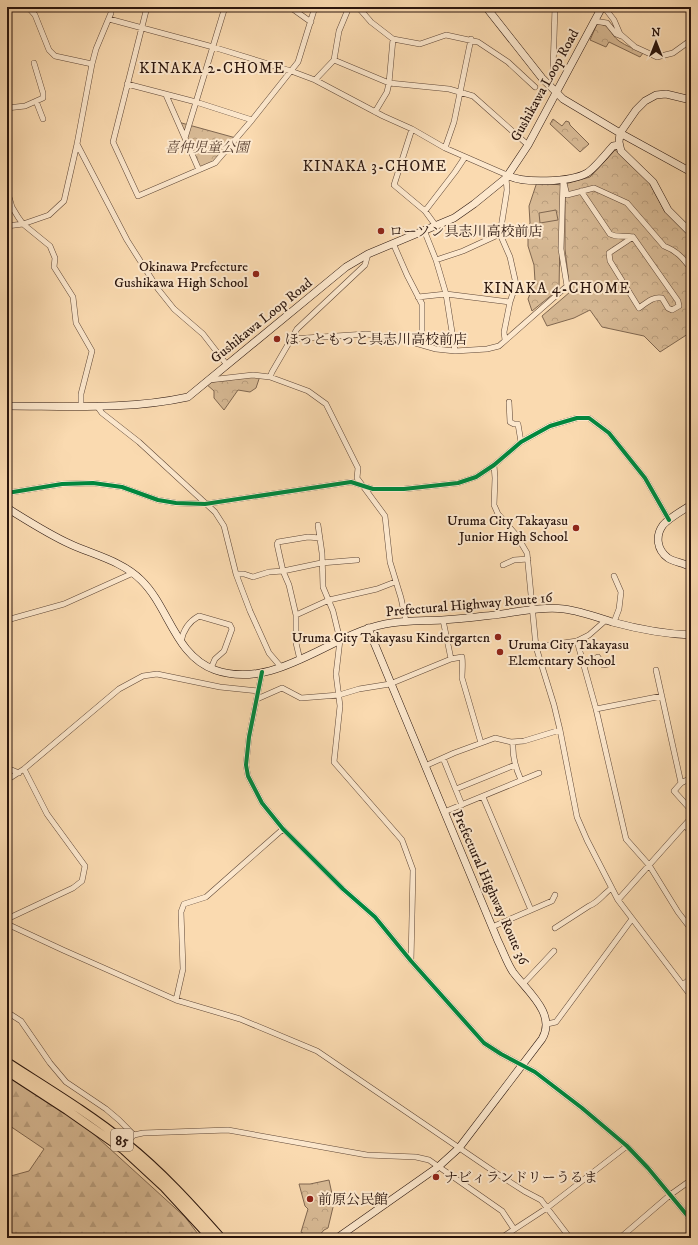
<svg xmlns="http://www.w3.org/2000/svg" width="698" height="1245" font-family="'IM FELL DW Pica','Noto Serif JP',serif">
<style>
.forest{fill:url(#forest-firs);stroke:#806750}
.park{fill:url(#park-crowns);stroke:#806750}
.garden{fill:#d7b994;stroke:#806750}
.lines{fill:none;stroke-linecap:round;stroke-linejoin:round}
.minor-casing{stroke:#5e4636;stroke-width:6}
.secondary-casing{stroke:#2a150d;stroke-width:8}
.primary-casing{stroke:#2a150d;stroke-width:10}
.minor{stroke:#fce7cc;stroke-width:5}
.secondary{stroke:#fce7cc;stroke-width:7}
.primary{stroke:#fadab0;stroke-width:8}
.cycleway-casing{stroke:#fce7cc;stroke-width:6}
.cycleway{stroke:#00873e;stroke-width:4}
.poi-dot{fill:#8f2418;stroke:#fce7cc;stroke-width:1.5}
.labels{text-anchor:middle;stroke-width:4;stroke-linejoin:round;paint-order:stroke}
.shield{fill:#fce7cc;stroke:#695446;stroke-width:1}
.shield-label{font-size:13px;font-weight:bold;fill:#2a150d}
.street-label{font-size:14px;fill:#2a150d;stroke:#fce7cc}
.park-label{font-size:14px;font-style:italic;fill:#5e4636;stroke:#fce7cc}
.poi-label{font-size:14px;fill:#2a150d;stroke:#fce7cc;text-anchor:start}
.neighbourhood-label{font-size:15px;letter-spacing:1px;fill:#2a150d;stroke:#fce7cc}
</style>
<defs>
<pattern id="forest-firs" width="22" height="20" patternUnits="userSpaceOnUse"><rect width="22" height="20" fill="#d7b994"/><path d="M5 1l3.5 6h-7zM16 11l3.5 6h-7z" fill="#b99e7e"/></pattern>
<pattern id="park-crowns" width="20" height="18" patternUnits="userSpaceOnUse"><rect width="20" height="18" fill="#d7b994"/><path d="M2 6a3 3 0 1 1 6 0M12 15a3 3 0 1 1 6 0" fill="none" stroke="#b99e7e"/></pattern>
</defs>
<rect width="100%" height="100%" fill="#fadab0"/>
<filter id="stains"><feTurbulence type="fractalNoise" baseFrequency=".005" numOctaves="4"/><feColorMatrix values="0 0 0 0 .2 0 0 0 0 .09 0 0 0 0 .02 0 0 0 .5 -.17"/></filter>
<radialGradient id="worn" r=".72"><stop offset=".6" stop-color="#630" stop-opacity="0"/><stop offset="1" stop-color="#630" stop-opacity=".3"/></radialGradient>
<path class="forest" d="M7,1073L87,1128L185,1217L201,1238H7V1177L29,1171L44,1149L7,1124Z"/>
<path class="park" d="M597,24C612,24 609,34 619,41C626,46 635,49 643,53L640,57L609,42L606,47L590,40Z
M553,119L562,126L566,121L569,122L570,125L589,144L580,152L550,124Z
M178,122L236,138L215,163L199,170Z
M615,150L624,157L650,184L665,212L691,237V332L660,352L644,336L602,327L590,310L574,318L547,326L542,316L570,292L565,249V184L590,177Z
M537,182L561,185L559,289L532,311L528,299L535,281L534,265L528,246V230L530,223L529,206Z
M260,376L256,388L250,392L238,390L224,410L214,398V391L205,383Z
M329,1180L332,1194L338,1200L334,1203L328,1228L324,1230L317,1238H311L301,1232L308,1209L305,1206L299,1184H310Z"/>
<path class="garden" d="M556,210L558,220L540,223L539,213Z"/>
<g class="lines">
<g class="minor-casing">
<path id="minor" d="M28,7L35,15L49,50L55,56L92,64
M147,7L113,142L138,196L215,163L252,120L298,62L315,7
M290,7L311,22
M358,7L371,22L393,39L420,44L446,35L478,42L508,62L535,87
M604,7L614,20L620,34L635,47L657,57L673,53L691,40
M109,19L213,47L291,71L315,80L383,116L412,129L445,148L507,175
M594,21L607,23L616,34L621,36
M334,60L389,83L449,89L473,96L528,145
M553,70L555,7
M315,80L334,60L339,31L349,7
M127,84L196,102L252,120
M166,95L199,170
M36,101L43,119
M7,108L25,106L43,98V93L34,63
M375,112L387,92L389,83L393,39
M412,129L394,185L425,211L436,226
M185,138L225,7
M77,144L127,240L158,289L174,309L203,334L227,365
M445,148L454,122L471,39
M564,183L567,195L594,188L627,203L664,246C677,251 683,258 691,269
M7,190L12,207L18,217L23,224L50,246L55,258L54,267L73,297L76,323L92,351L81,394V406
M581,191L610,234C617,238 625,235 633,237L678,301L679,306L672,310L668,308L662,298C653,296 646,303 639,308L610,261L609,253L633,237
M425,211L455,172L465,157
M7,226L23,224L49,215L64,201L77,144L92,64L96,49L111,13V7
M424,230L436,260L446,294L455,351
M393,243L407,275L422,304V345
M436,260L463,251L500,234
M418,297L446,294L510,302
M291,339L366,334L401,339L436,349L455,351L487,349L499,346L567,286L561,249L563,181
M505,340L504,332L510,302L516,284L510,257L500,234L507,190L506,178
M270,377L272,372L297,329L365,265L368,254
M209,380L253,375L270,377L308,391L326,404L358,468L357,478L385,516L390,562L401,598L406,621
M509,402L510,422L514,424H518L521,442
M97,406L102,413L139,442L215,512L224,526L236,574L250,611L269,653L281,667
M494,465L495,478L494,505L498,514L517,536L527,553L536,647L554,705L560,730L577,817L587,840L618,900L691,996
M7,493L62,484L93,483L122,487L158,500L176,503L205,504L351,482L373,489H404L458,483L476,477L494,465L521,442L550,426L577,418H589L609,433L645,478L669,520
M318,525L322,553L323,587L333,611L340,640L336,674L340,706L334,762L402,840L413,870L411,961
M503,565L514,560L528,559
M236,574H244L253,577L269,572L283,571L321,563L357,560
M614,576L621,592L619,609L614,622
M296,615L329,600L377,589L395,582
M7,620L64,604L133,573
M577,641L596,709L626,839L649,865L678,912L691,929
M181,642C183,630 188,622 199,616L230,625L232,629L224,651L215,659L211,668
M536,647L577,641L589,635L606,620
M451,659L462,657C463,664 462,671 462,678L481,743
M300,660L296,643V615L289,585L283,571L277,544L278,542L308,537L320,538
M584,663L598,657L603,665L609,664
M656,670L681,783
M262,672L249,737L246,765L248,776L262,803L283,829L343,889L375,917L411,961L484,1043L501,1054L535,1072L582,1108L627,1146L648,1168L691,1220
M257,699L282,688L301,698L339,695L359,689L390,684L451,659L443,620
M596,709L662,696
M513,742C512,756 515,767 521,780
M443,758L462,805
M425,766L454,753L495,738L511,742L524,741L560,730
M7,768L19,773
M691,778L681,783L674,791L691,810
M7,780L24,769L119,689L143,676L157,674L220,687L258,691
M456,789L515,765
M483,797L531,910
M444,812L539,773
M685,825L691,833
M618,900L691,818
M7,919L73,888L82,881L85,866L47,814L24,769
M7,924L63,950L176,1000L240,1019L317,1051L496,1173L524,1191L541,1200L570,1238
M492,927L552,901L555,895
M555,928L589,906C598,903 604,893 612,888
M523,984L554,951
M683,985L691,978
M176,1000L183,969L181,912L184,904L206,897L283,829
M7,1012L21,1021L50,1063L66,1082L106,1109L119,1120L134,1135
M547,1024L556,1022L632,919
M126,1143L134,1135L143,1133L228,1130L367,1155L416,1157L429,1160L502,1211L514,1229
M501,1238L547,1208L627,1146
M620,1238L670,1195L691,1180"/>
</g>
<g class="secondary-casing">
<path id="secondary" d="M486,7L542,78L563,99L620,133L691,172
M691,100L666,94L656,95L645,101L636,110L620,133L619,142L621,151L653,182L668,210L691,233
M507,175C523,184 571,182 587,173C594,169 607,153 613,146L619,145
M7,406C67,406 129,410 188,397L346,267L368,254L454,218L474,204L506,178L528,145L602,7
M691,505C683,510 669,518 663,525C655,536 657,550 668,558C674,562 684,563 691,567
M7,508C28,521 48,534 70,544C94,555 122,561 141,580C169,607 175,656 215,670C275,691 329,635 385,624C404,620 423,621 442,620C456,619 470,618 484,616C509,614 539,606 564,609C580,611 596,617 612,622C638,629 664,634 691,635
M337,1238L438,1167L459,1148L542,1039C557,1014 527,991 513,972C507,963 503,951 498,941L368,628"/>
</g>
<g class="primary-casing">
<path id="primary" d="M7,1062C47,1088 89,1113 126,1143C161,1171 191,1204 221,1238
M7,1071L67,1110L124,1150L164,1187L211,1238"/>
</g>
<use href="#minor" class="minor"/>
<use href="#secondary" class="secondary"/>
<use href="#primary" class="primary"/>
<g class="cycleway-casing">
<path id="cycleway" d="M7,493L62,484L93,483L122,487L158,500L176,503L205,504L351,482L373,489H404L458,483L476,477L494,465L521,442L550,426L577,418H589L609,433L645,478L669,520
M262,672L249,737L246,765L248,776L262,803L283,829L343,889L375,917L411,961L484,1043L501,1054L535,1072L582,1108L627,1146L648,1168L691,1220"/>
</g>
<use href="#cycleway" class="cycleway"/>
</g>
<g class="poi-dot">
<circle cx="381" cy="231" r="4"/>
<circle cx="256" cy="274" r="4"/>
<circle cx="277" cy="339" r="4"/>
<circle cx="576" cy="528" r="4"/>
<circle cx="498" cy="637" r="4"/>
<circle cx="500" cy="652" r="4"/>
<circle cx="436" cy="1177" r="4"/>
<circle cx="310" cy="1199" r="4"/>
</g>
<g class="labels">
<rect class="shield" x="111" y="1129" width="22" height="22" rx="3"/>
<g class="shield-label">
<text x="122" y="1145">85</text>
</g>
<g class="street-label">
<text transform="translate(544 85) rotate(-61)" y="5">Gushikawa Loop Road</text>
<text transform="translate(261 320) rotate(-39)" y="5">Gushikawa Loop Road</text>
<text transform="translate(469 604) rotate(-5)" y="5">Prefectural Highway Route 16</text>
<text transform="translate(491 887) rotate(66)" y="5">Prefectural Highway Route 36</text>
</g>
<g class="park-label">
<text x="207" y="152">喜仲児童公園</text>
</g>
<g class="poi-label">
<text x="389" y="236">ローソン具志川高校前店</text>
<text x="248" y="271" text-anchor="end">Okinawa Prefecture<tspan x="248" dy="16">Gushikawa High School</tspan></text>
<text x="285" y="344">ほっともっと具志川高校前店</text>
<text x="568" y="525" text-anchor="end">Uruma City Takayasu<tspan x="568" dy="16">Junior High School</tspan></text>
<text x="490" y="642" text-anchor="end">Uruma City Takayasu Kindergarten</text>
<text x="508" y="649">Uruma City Takayasu<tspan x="508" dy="16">Elementary School</tspan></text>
<text x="444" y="1182">ナビィランドリーうるま</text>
<text x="318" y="1204">前原公民館</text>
</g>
<g class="neighbourhood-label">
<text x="212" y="73">KINAKA 2-CHOME</text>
<text x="375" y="171">KINAKA 3-CHOME</text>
<text x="557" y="293">KINAKA 4-CHOME</text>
</g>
</g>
<rect width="698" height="1245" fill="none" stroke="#fadab0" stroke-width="24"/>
<rect x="8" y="8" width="682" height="1229" fill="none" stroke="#2a150d" stroke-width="2"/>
<rect x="12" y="12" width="674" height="1221" fill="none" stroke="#2a150d"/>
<g transform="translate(656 42)" stroke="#fce7cc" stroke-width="3" paint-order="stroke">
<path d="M0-3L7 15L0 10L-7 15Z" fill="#2a150d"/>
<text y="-6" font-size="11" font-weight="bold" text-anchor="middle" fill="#2a150d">N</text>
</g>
<rect width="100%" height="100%" filter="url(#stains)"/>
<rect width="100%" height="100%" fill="url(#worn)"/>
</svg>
